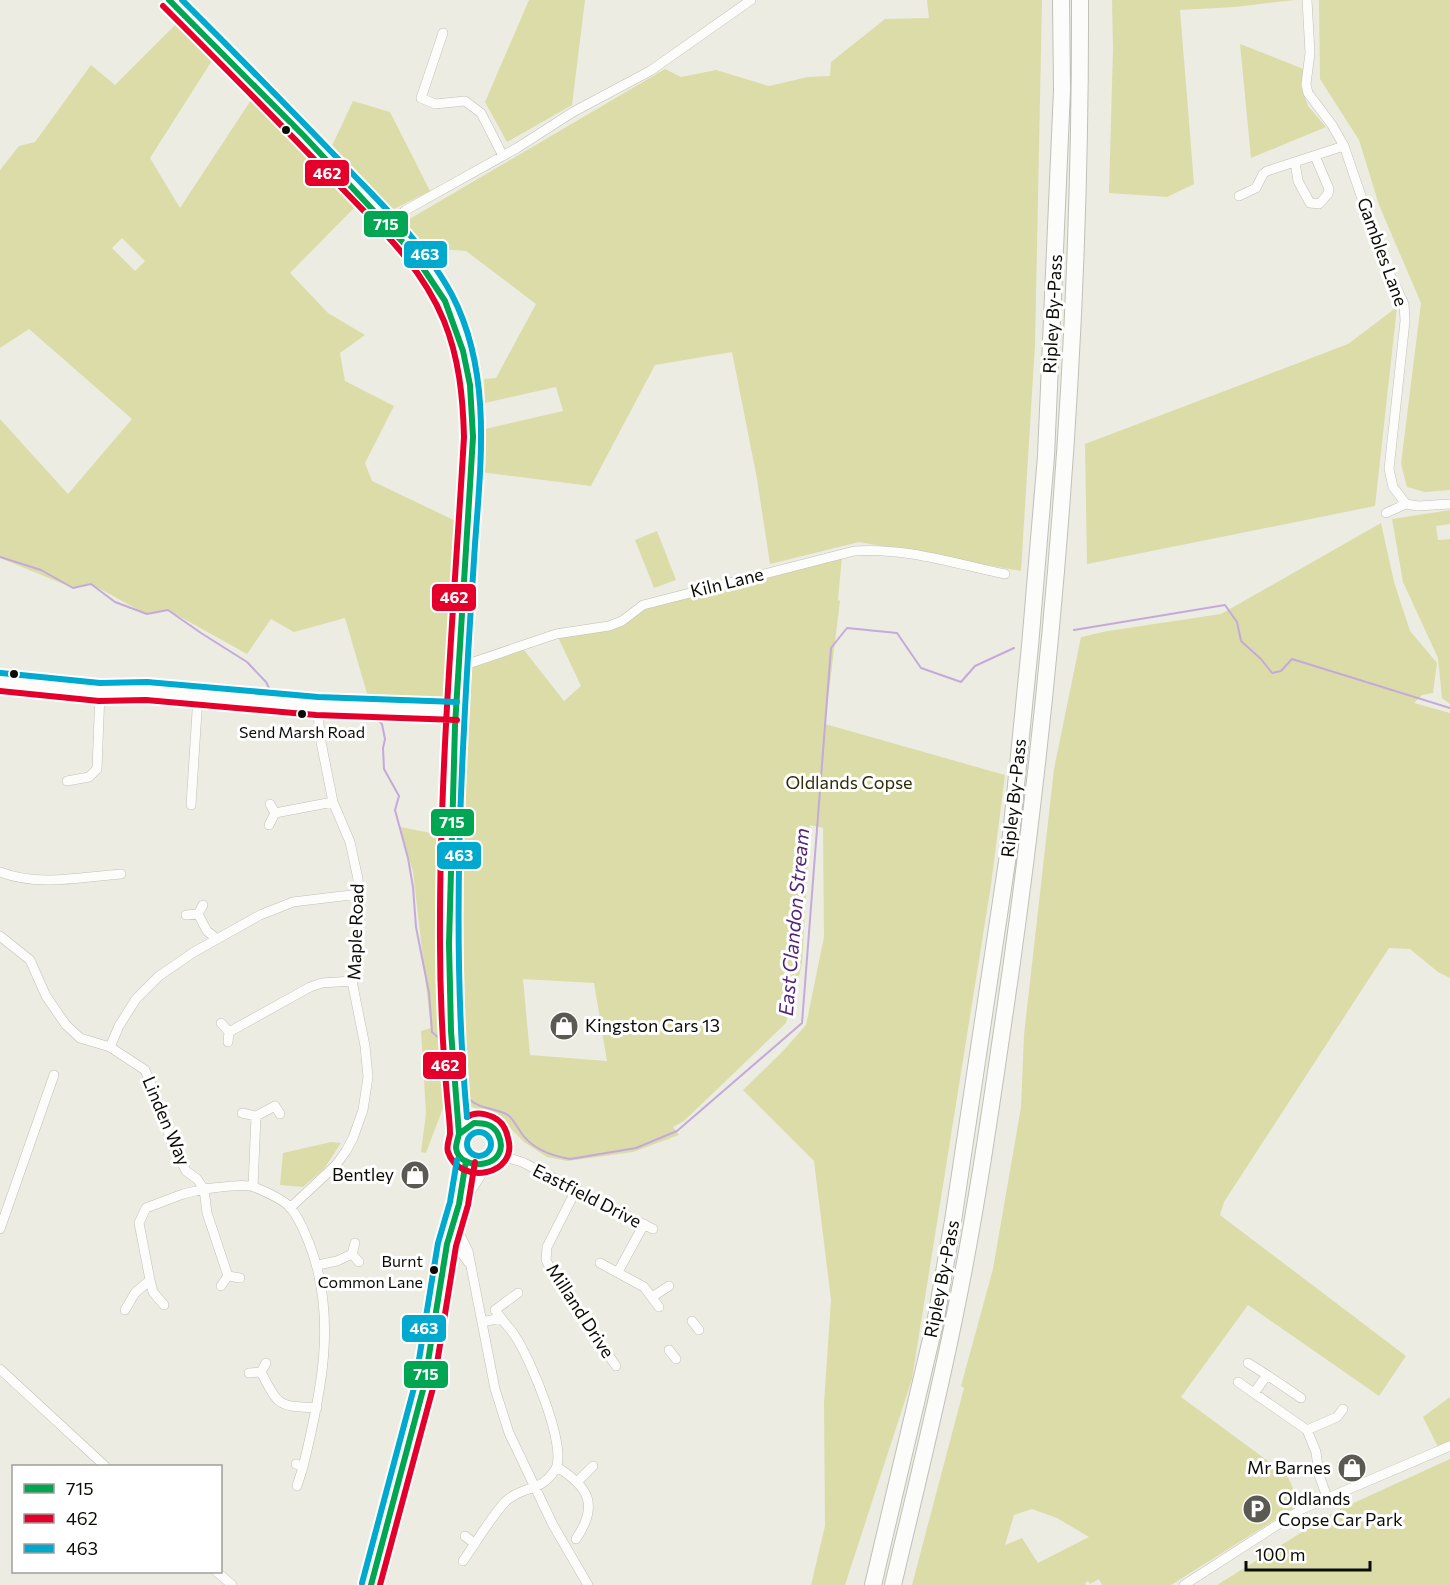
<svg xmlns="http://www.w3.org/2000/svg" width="1450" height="1585" font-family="Commissioner,sans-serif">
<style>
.green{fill:#dcdca9;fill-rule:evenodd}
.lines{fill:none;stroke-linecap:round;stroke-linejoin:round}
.stream{stroke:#c4aada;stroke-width:2}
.minor-casing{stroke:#c0c0b8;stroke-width:10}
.secondary-casing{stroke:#c0c0b8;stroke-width:15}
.trunk-casing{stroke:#c0c0b8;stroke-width:18}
.minor{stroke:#fcfcfb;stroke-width:9}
.secondary{stroke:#fcfcfb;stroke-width:14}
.trunk{stroke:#fcfcfb;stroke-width:16}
.bus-1-casing{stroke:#fff;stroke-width:10}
.bus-2-casing{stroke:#fff;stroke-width:10}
.bus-3-casing{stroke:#fff;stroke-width:10}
.bus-1{stroke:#00a651;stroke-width:6}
.bus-2{stroke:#e4002b;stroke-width:6}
.bus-3{stroke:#00a9ce;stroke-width:6}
.bus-dot{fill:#0c0c06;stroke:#fff;stroke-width:2}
.labels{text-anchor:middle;stroke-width:6;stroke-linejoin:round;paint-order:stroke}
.bus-label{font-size:16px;fill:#0c0c06;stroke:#fff}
.street-label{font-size:18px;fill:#0c0c06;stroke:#fff}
.park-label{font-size:18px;fill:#2e2d06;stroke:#fff}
.poi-label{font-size:18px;fill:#0c0c06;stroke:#fff;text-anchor:start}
.water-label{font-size:20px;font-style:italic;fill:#552379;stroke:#fff}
.line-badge{stroke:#fff;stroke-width:2}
.badge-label{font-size:16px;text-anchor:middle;font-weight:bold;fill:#fff}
</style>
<rect width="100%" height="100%" fill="#ecece2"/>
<path class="green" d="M529,0H585L572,105L507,142L485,102Z
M927,0H1042L1035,345L1021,571L859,542L770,564L757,479L732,352L655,365L591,486L480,472L485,429L563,411L556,387L485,403L484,379L496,378L536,304L466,251L440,249L425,258L401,224L665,69L681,77L716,70L769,86L808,77L830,76L831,62L885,19L929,18Z
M1112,0H1294L1235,7L1180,10L1194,184L1167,197L1109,193L1113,49Z
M1319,0H1450V490L1425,492L1407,487L1401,464L1421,303L1379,205L1359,140L1320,79Z
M179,21L213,59L150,158L180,208L251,100L355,207L290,273L328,313L365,335L340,353L345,381L394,406L365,463L372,481L460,523L453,702L368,697L345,618L294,632L271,619L247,654L168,610L146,614L91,584L73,588L0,558V419L68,494L132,419L29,329L0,348V170L19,146L35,142L91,65L115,85ZM122,238L145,261L135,271L112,248Z
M1240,44L1306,70L1301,86L1308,106L1326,127L1251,158Z
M353,101L390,112L430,191L390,211L330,150Z
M1397,307L1375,506L1087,564L1085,444L1348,344Z
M1450,510V524L1436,526L1438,540L1450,539V704L1442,698L1438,658L1403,582L1392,519Z
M1381,523L1394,582L1410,631L1437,663L1433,693L1422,695L1414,703L1450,713V978L1438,972L1410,949L1389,948L1224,1202L1220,1215L1406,1356L1379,1396L1248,1305L1181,1397L1287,1475L1300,1504L1171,1585H1102L1099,1579L1090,1584L1088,1581L1085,1583L1086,1585H912L964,1388L961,1386L993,1269L1021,1107L1024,1035L1054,769L1081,637L1108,631L1221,614ZM1032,1509L1057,1518L1089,1537L1038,1563L1022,1538L1005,1545L1014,1515Z
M657,531L676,580L654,588L635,540Z
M842,556L838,600L840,601L825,724L1005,775L991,885L912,1379L845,1585H811L825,1526L824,1403L831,1300L814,1161L743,1090L783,1051L806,1025L824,937L823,828L810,825L802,964L786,1023L684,1121L673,1127L679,1135L633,1152L568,1161L547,1157L524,1142L502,1120L468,1105C465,1067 461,1029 459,991C454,884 458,776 465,670L524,650L564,701L581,686L557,635L596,630L643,606ZM523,979L594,983L607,1061L530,1055Z
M400,827L441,835L439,935L448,1065L446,1100L426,1153L421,1152L426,1113L421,1031L431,1028L413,872Z
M331,1142L341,1143L324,1169L303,1187L280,1185L283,1153Z
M1450,1397V1441L1438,1447L1423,1417Z
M1450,1459V1585H1217L1336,1511Z"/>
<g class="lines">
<path class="stream" d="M0,557L41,570L73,588L91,584L115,602L147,614L168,610L201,633L247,662L266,682L271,692L343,698L352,701
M1074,630L1225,605L1237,622L1241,641L1261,659L1272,673L1281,671L1292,659L1450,708
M371,713L382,724L385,739L383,748L384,769L399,796L395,810L408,858L413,887L416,927L429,993L432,1032L447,1045
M459,1064C461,1074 462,1092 469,1099C479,1109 496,1108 508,1115C514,1120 517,1127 522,1134C533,1149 552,1156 570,1159L636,1148L677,1131L802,1023L831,648L847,628L897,633L921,668L961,682L975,666L1014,648"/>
<g class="minor-casing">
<path id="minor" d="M1307,0L1310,53L1306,84L1308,93L1332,125L1344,146L1383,260L1404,304L1405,321L1389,469L1393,487L1406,504L1418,506L1450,504
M443,33L421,98L435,104L465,101L481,113L503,156
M1295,162L1298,181L1310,203L1319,204L1328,194L1329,189L1315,156
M1239,196L1256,188L1263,174L1267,171L1344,146
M388,224L406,210L517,148L573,112L650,71L751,0
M1386,513L1406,504
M459,667L556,634L609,626L622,621L643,605L854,551C904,547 956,564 1005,574
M67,781L89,777L97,769L100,692
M191,805L198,696
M275,813L333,802
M269,825L275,813L270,804
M0,872C38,887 81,877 121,874
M198,914L207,931L217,939
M186,915L198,914L203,905
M0,936L30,960L46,996L66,1025L80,1038L110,1047L145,1070L155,1093L172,1144L186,1171L197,1179L204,1189C216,1188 244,1183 254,1187C266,1192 281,1198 290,1207C299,1217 304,1231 309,1243C338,1316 321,1394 303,1467L296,1464
M221,1023L229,1032
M228,1042L229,1032L310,987L322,983L352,981
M110,1047L119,1026L136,999L159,976L194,952L260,915L293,902L359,894
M242,1113L256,1116L275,1106L280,1114
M499,1155L522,1162L653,1229
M253,1187L256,1116
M576,1190L547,1247L546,1260L553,1274L616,1366
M290,1208L336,1165L346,1151L353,1138L363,1110L368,1077L365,1046L352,981L360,915L358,879L350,842L333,802L321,742L317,706
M451,1226L460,1235L468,1251L495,1389L509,1433L553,1525L588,1585
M0,1229L54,1075
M355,1243L352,1254L359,1262
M447,1244L458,1248L468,1262
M600,1263L644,1287L659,1307
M318,1265L337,1261L352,1254
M618,1272L644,1224
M150,1280L153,1292L164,1305
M221,1286L228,1276L240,1278
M652,1297L669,1286
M125,1310L135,1293L150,1280L139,1223L146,1208L183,1194L204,1189L207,1213L228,1276
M501,1318L495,1310L518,1293
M692,1321L699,1330
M669,1350L676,1359
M1248,1363L1267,1375
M0,1369L105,1466
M261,1372C279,1407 278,1406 317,1408
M249,1373L261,1372L266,1363
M1238,1382L1307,1430L1316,1452L1319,1475L1327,1497
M1254,1393L1267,1375L1301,1398
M1307,1430L1337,1417L1343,1409
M557,1467C589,1487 599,1505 576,1539
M578,1481L593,1466
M297,1486L303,1467
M465,1536L475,1544
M463,1561C475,1544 493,1514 506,1501C524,1485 540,1493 555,1470C569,1449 529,1356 515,1336C511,1329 505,1324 501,1318L482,1322
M217,1572L232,1585
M1184,1585L1302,1509L1450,1446"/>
</g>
<g class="secondary-casing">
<path id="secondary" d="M169,0C230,60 289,120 348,182C382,218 422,255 445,301C467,344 472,390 473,437C462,630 444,823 450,1016C451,1055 456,1094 459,1134C441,1177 519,1172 498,1134C493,1124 484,1122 474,1123L459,1134
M0,682L100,692L146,691L317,706L457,711
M462,1200L485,1164
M371,1585L424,1386L447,1244L459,1204L466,1161"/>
</g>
<g class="trunk-casing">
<path id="trunk" d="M873,1585L936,1318L953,1221L1011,835L1030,646L1046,456L1062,90L1061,0
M893,1585C914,1496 936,1408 954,1319C978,1203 994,1086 1011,969C1056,648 1081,324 1080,0"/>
</g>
<use href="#minor" class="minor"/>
<use href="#secondary" class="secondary"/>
<use href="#trunk" class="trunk"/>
<g class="bus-1-casing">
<path id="bus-1" d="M169,0L304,136L413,253L445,301L463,351L470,385L473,437L455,726L449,944L451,1031L459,1134
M474,1123C484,1123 493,1124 498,1134C514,1168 459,1174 456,1148C456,1144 458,1138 459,1134Z
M371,1585L424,1386L447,1244L459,1204L466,1161"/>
</g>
<g class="bus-2-casing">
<path id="bus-2" d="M163,6C220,63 277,120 332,178C374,222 421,264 444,321C459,358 463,397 464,437C454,606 439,775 440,944C440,999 443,1053 448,1107C449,1116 450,1126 450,1134C449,1141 446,1146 448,1152C460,1187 519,1175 508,1138C506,1128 502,1121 493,1117C484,1113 474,1112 467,1117
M0,691L99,701L146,700L316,715L457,720
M380,1585L433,1388L456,1246L468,1205L475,1162"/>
</g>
<g class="bus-3-casing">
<path id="bus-3" d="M182,0C237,55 292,111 346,167C384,207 426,246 452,295C492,372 481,461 475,544C471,605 467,667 464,729C457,858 455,988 467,1117
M1,673L100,683L147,682L318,697L457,702
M467 1144a12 12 0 1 1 24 0a12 12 0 1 1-24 0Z
M362,1583L415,1384L438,1243L450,1202L457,1160"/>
</g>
<use href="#bus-1" class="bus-1"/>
<use href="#bus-2" class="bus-2"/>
<use href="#bus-3" class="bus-3"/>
</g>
<defs>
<g id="shop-disc" transform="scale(1.5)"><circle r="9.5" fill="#5a5a53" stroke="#fff"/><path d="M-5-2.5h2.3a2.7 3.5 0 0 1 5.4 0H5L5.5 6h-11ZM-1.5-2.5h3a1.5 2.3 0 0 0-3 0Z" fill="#fff"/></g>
<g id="parking-disc" transform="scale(1.5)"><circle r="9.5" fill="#5a5a53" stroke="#fff"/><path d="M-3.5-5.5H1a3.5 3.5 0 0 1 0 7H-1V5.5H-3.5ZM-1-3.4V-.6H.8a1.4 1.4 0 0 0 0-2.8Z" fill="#fff"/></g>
</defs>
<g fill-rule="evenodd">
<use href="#shop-disc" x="564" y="1026"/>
<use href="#shop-disc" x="415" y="1175"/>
<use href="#shop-disc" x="1352" y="1468"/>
<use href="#parking-disc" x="1257" y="1509"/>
</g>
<g class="bus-dot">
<circle cx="286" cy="130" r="5"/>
<circle cx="14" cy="674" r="5"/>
<circle cx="302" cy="714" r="5"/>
<circle cx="434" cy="1270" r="5"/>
</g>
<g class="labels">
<g class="bus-label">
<text x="302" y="738">Send Marsh Road</text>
<text x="423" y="1267" text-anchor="end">Burnt<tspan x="423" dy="21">Common Lane</tspan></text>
</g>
<g class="street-label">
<text transform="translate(1382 252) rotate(70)" y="6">Gambles Lane</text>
<text transform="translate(1053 314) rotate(-87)" y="6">Ripley By-Pass</text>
<text transform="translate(727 583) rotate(-14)" y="6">Kiln Lane</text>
<text transform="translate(1014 798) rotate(-84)" y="6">Ripley By-Pass</text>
<text transform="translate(356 932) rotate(-88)" y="6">Maple Road</text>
<text transform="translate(166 1121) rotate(67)" y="6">Linden Way</text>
<text transform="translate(587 1196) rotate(27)" y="6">Eastfield Drive</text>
<text transform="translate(942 1279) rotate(-79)" y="6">Ripley By-Pass</text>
<text transform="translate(580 1311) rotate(57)" y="6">Milland Drive</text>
</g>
<g class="park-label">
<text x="849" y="789">Oldlands Copse</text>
</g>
<g class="poi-label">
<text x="585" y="1032">Kingston Cars 13</text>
<text x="394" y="1181" text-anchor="end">Bentley</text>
<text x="1331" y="1474" text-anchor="end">Mr Barnes</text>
<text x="1278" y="1505">Oldlands<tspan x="1278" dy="21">Copse Car Park</tspan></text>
</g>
<g class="water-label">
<text transform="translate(794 922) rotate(-85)" y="7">East Clandon Stream</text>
</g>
</g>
<g class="line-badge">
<rect x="304" y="159" width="46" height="28" rx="6" fill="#e4002b"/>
<rect x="363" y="210" width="46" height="28" rx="6" fill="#00a651"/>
<rect x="403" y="240" width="45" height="29" rx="6" fill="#00a9ce"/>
<rect x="431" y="583" width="46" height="29" rx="6" fill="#e4002b"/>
<rect x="430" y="808" width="45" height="29" rx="6" fill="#00a651"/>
<rect x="436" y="841" width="46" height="29" rx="6" fill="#00a9ce"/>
<rect x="422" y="1051" width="45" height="29" rx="6" fill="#e4002b"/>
<rect x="401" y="1314" width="46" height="29" rx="6" fill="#00a9ce"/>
<rect x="403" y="1360" width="46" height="29" rx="6" fill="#00a651"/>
</g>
<g class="badge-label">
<text x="327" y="179">462</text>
<text x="386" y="230">715</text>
<text x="425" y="260">463</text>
<text x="454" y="603">462</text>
<text x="452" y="828">715</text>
<text x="459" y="861">463</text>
<text x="445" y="1071">462</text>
<text x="424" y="1334">463</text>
<text x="426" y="1380">715</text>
</g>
<rect x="12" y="1465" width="210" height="108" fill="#ffffff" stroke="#9e9e9b" stroke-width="1.5"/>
<rect x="24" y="1484" width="30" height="9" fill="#00a651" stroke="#9e9e9b" stroke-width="1.5"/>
<text x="66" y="1495" font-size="18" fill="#0c0c06">715</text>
<rect x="24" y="1514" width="30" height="9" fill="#e4002b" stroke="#9e9e9b" stroke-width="1.5"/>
<text x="66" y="1525" font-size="18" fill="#0c0c06">462</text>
<rect x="24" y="1544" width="30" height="9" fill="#00a9ce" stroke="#9e9e9b" stroke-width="1.5"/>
<text x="66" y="1555" font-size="18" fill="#0c0c06">463</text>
<path d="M1246 1561v9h124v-9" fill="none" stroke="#0c0c06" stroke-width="3"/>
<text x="1255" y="1561" font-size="18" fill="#0c0c06" stroke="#ffffff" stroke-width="4.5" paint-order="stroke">100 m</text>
</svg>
